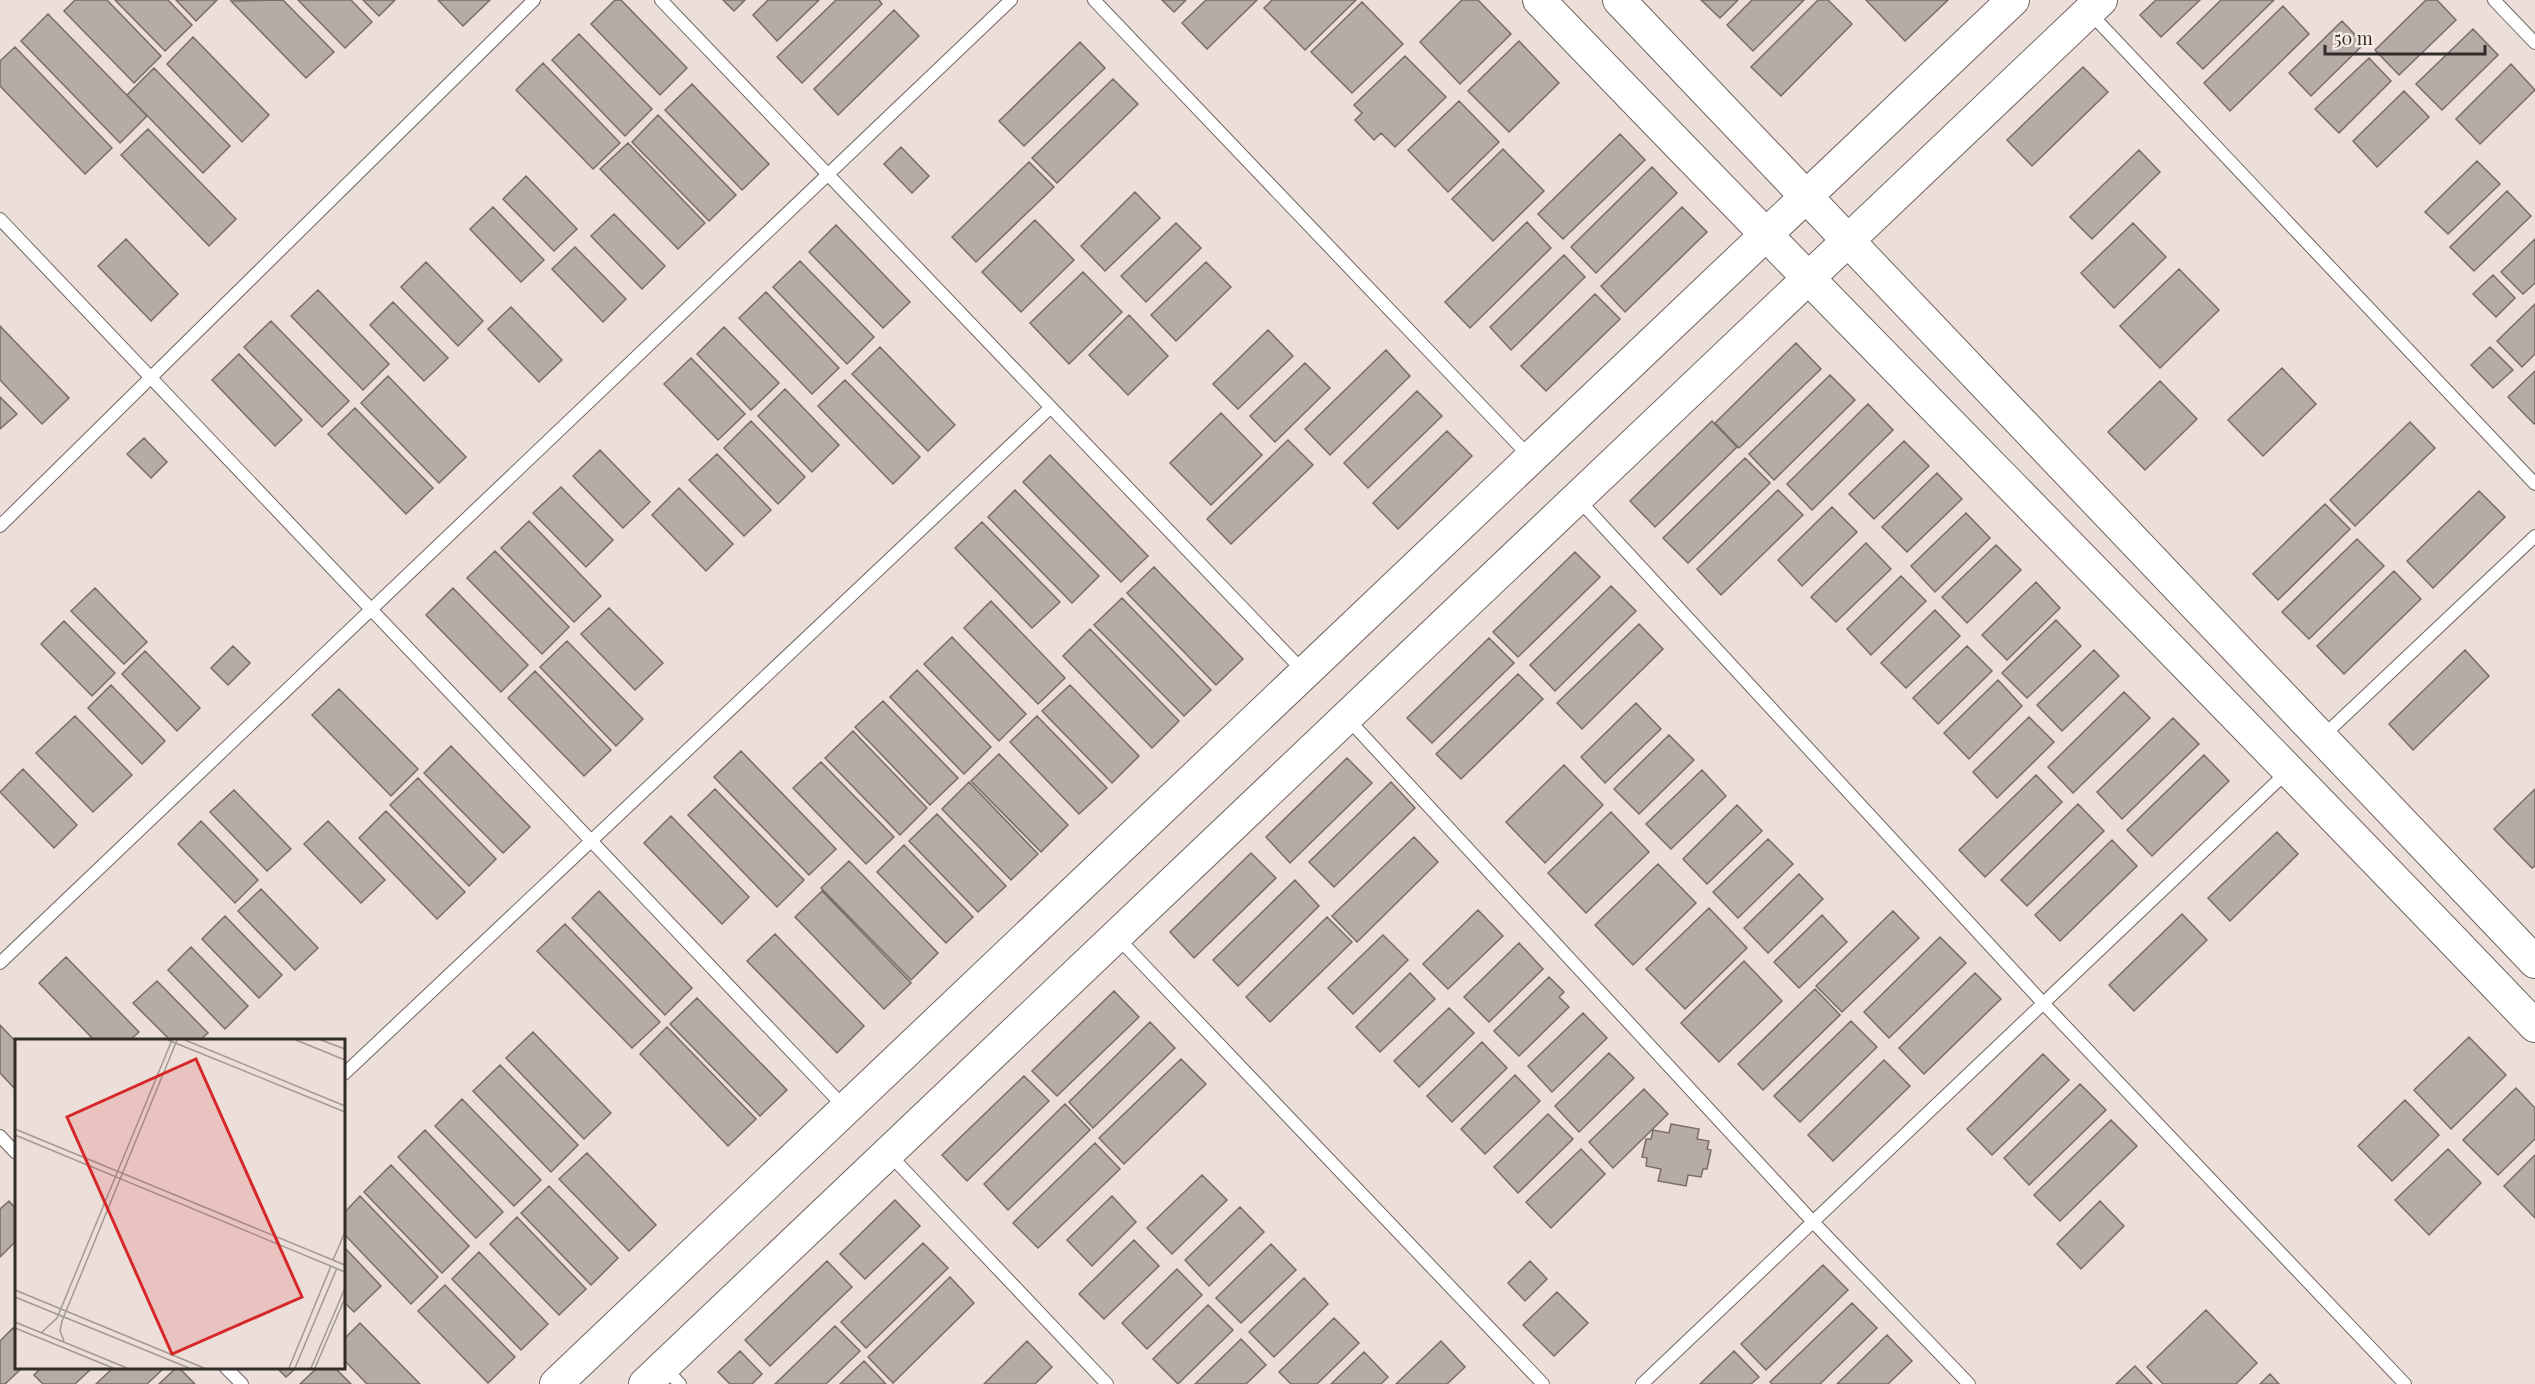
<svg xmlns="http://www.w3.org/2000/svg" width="2535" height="1384" font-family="'Playfair Display',serif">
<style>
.building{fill:#b7aba6;stroke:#786d68;stroke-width:1.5}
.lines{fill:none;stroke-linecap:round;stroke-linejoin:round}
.service-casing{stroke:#706561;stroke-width:14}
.tertiary-casing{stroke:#706561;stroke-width:34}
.service{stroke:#fff;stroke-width:12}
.tertiary{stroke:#fff;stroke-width:32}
.inset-road{fill:none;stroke:#a29894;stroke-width:1.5}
.view{fill:#d62828;fill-opacity:0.15;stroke:#d62828;stroke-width:3}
.inset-edge{fill:none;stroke:#322d2b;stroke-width:3}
</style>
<rect width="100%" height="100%" fill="#ecdfda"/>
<path class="building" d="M75,0H107L161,56L134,83L64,11Z
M115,0H168L192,25L165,51Z
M176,0H217L196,21Z
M283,0L334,52L306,78L231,1Z
M298,0H351L372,22L345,48Z
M363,0H395L379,16Z
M438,0H490L463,26Z
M615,0H621L687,68L660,95L591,24Z
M723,0H745L734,11Z
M768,0H819L777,41L753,15Z
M836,0H879L882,4L802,83L777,57Z
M1162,0H1186L1174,12Z
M1206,0H1257L1207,49L1182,23Z
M1272,0H1356L1305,50L1264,8Z
M1462,0H1478L1511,34L1460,84L1420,42Z
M1701,0H1738L1720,18Z
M1752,0H1804L1753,51L1727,25Z
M1818,0H1828L1852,24L1781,96L1751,67Z
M1866,0H1948L1905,41Z
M2156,0H2200L2161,37L2140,15Z
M2221,0H2274L2203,69L2177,43Z
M2426,0H2437L2456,20L2399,75L2375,50Z
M1362,2L1403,44L1352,93L1311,52Z
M2283,6L2309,34L2230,111L2204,83Z
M894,10L919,36L838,115L814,89Z
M48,14L147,116L120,143L21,41Z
M2342,21L2364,44L2311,96L2289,73Z
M2473,29L2498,55L2442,110L2416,84Z
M579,34L652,109L625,136L552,60Z
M193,37L269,115L242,142L167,64Z
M1519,41L1559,83L1509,132L1468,91Z
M1080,42L1105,68L1024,146L999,121Z
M15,47L112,148L85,174L0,86V61Z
M1405,56L1446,97L1395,147L1381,133L1374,140L1355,120L1362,113L1354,105Z
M2369,58L2391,81L2339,133L2315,109Z
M543,63L620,143L593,169L516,90Z
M2511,64L2535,90L2480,144L2456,119Z
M2083,67L2108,92L2032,166L2007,140Z
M154,68L230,146L203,173L127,95Z
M1113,79L1138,104L1057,183L1032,158Z
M692,84L769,164L742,190L665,110Z
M2404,91L2429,117L2377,167L2353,141Z
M1459,101L1499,142L1448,192L1408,150Z
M658,115L736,195L709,221L632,142Z
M148,129L236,219L209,246L121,155Z
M1620,134L1645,160L1563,239L1538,214Z
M628,143L705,223L678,249L600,169Z
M901,147L929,176L912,193L884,164Z
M1503,149L1544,191L1493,241L1452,199Z
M2139,150L2160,172L2092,239L2070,217Z
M2477,161L2500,184L2448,234L2425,212Z
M1029,162L1054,187L976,262L952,237Z
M1652,167L1677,193L1596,273L1571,247Z
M526,176L577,229L554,251L503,199Z
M2507,191L2531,216L2474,271L2450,247Z
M1135,192L1160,218L1105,271L1081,246Z
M493,207L544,260L521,282L470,229Z
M1682,207L1707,232L1625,312L1601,286Z
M614,214L665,266L642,289L591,236Z
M1035,220L1074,260L1021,312L982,272Z
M1527,222L1551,248L1470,328L1445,302Z
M1176,223L1201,248L1146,302L1121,276Z
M2133,223L2166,257L2114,308L2081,273Z
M836,225L910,302L883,328L809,252Z
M126,239L178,294L151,321L98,266Z
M2535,239V283L2523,294L2501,272Z
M575,247L626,299L603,322L552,269Z
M1564,255L1585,277L1511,350L1490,327Z
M800,261L874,337L847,364L773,287Z
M426,262L483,321L458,346L401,287Z
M1206,262L1231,287L1176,341L1151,315Z
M2179,269L2219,310L2160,368L2120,326Z
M1083,272L1122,312L1069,364L1030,323Z
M2493,275L2515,298L2496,317L2473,294Z
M318,290L389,364L363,390L291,316Z
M766,292L839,368L812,394L739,318Z
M1595,294L1620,319L1546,391L1521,366Z
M393,302L448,358L424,381L370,325Z
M2535,304V354L2522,367L2497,341Z
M511,307L562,360L539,382L488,329Z
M1129,315L1168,356L1128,395L1089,355Z
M271,321L349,401L322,427L244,347Z
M0,326L69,398L42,424L0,380Z
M724,327L779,383L751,410L697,354Z
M1268,330L1293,356L1238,409L1213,384Z
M1796,343L1821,369L1739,448L1715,423Z
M880,347L955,425L928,451L852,374Z
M2490,347L2513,370L2493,388L2471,365Z
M1386,350L1410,376L1330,455L1305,429Z
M239,354L302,420L275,446L212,380Z
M691,358L745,414L718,440L664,384Z
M1305,363L1330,388L1275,442L1250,416Z
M2282,368L2316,404L2263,456L2228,420Z
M2535,371V423L2534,424L2508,397Z
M1830,375L1855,400L1774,480L1749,454Z
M388,376L466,457L439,483L361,403Z
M845,380L920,457L893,484L818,406Z
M2160,381L2197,419L2145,470L2108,432Z
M785,389L839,445L812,472L758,416Z
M1417,391L1442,416L1368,488L1344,463Z
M0,397L17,414L0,429Z
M1868,404L1893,430L1812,510L1787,484Z
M355,408L433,488L406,514L328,434Z
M1221,413L1262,455L1211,505L1170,463Z
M751,421L805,477L778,504L724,448Z
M1712,421L1737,447L1655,527L1630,501Z
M2410,422L2435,448L2355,526L2330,500Z
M1447,431L1472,456L1398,529L1373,503Z
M144,438L167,462L151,478L127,454Z
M1288,440L1313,465L1231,544L1207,519Z
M1904,441L1929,466L1874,519L1849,494Z
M600,450L650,502L623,528L573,476Z
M717,454L771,510L744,536L689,480Z
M1050,455L1148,556L1121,582L1023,482Z
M1745,458L1770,483L1688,563L1663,538Z
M1937,473L1962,499L1907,552L1882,527Z
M561,487L613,540L586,567L533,513Z
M679,488L733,544L706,571L652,515Z
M1015,490L1099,576L1072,603L988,517Z
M1778,490L1803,515L1721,595L1697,569Z
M2479,491L2505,517L2433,588L2407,561Z
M2325,504L2350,529L2278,600L2253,574Z
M1832,507L1857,532L1802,586L1778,560Z
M1966,513L1990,538L1935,592L1911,566Z
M529,521L601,596L574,622L501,548Z
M982,522L1060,602L1032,628L955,548Z
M2357,539L2384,566L2309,639L2282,612Z
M1866,543L1891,569L1836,622L1811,597Z
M1996,545L2021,570L1967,623L1942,597Z
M495,551L569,627L542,654L467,578Z
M1575,552L1600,577L1518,657L1493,632Z
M1154,567L1243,659L1216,685L1127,593Z
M2394,571L2421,599L2344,674L2317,646Z
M1901,576L1926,601L1871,655L1847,629Z
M2036,582L2060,608L2007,660L1982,635Z
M1611,586L1636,611L1555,691L1530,665Z
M95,588L147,642L124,664L71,611Z
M453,588L528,665L501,692L426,615Z
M1122,598L1211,690L1184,716L1094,625Z
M991,601L1065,678L1038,704L964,628Z
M609,608L663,663L635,690L581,634Z
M1935,610L1960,636L1906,688L1881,663Z
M2056,620L2081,646L2027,698L2002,673Z
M64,621L115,673L92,696L41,644Z
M1639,624L1663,649L1582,729L1557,703Z
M1090,629L1179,721L1152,748L1063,656Z
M952,637L1026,714L999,741L924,664Z
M1489,638L1514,663L1432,743L1407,718Z
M567,641L643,719L616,746L540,667Z
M233,646L250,663L228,685L211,668Z
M1967,646L1992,671L1938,724L1913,698Z
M2094,650L2119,676L2062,731L2037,705Z
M2465,650L2489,676L2413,750L2389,724Z
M145,651L200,708L177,731L122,674Z
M917,670L991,747L964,774L890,697Z
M535,671L611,750L584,776L508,698Z
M1518,674L1543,699L1461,779L1436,754Z
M1998,680L2022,706L1969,759L1944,733Z
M111,685L165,741L142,764L88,708Z
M1070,685L1139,756L1112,783L1042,711Z
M339,689L418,769L391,796L312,715Z
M2124,692L2150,718L2073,793L2048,767Z
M883,701L958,778L930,805L855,727Z
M1636,703L1661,729L1605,783L1581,757Z
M75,716L132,775L93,812L36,753Z
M1037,716L1107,788L1079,814L1010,742Z
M2029,717L2054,742L1997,798L1973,772Z
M2173,718L2199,744L2122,819L2097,792Z
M853,731L927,808L900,835L825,758Z
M1669,735L1694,760L1639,814L1614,789Z
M451,746L530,827L503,853L424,773Z
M741,751L836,849L809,875L714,777Z
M999,754L1068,825L1041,852L971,781Z
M2204,755L2229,781L2152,856L2127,830Z
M1347,758L1372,783L1290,863L1266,837Z
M821,762L894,837L866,864L793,788Z
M1564,765L1603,805L1545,863L1506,822Z
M23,769L77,825L54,848L0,792Z
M1702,770L1726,796L1671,849L1646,824Z
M2036,775L2062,802L1985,877L1959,850Z
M418,778L496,859L469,886L390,805Z
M969,782L1038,854L1011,880L942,809Z
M1391,782L1415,808L1334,887L1309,862Z
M715,789L804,880L777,907L688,815Z
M2535,789V866L2532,868L2494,829Z
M234,790L291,849L267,871L210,812Z
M2078,804L2104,831L2027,906L2001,880Z
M1737,805L1762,831L1707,884L1683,859Z
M386,811L465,892L437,919L359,838Z
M1611,812L1649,852L1586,913L1548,873Z
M937,814L1006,886L978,912L909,841Z
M671,816L749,897L722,924L644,843Z
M201,821L258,880L235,903L178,844Z
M328,821L385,880L361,903L304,844Z
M2277,832L2298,854L2230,921L2208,898Z
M1414,837L1438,862L1357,942L1332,916Z
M1768,839L1793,864L1738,918L1713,892Z
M2112,840L2137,866L2060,941L2035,915Z
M904,845L973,917L946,943L877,872Z
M1251,853L1276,878L1194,958L1170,932Z
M849,861L938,953L911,980L821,888Z
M1658,864L1696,903L1633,965L1595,925Z
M1799,874L1823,899L1768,953L1744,928Z
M1295,880L1319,906L1238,986L1213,960Z
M261,889L318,948L295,970L238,911Z
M599,891L692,988L665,1015L572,918Z
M822,891L911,983L884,1009L795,917Z
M1709,908L1747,948L1685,1009L1646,969Z
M1478,910L1503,936L1448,989L1423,964Z
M1893,911L1919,938L1842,1012L1816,986Z
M2182,914L2207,940L2134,1011L2109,985Z
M1822,915L1847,942L1799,988L1774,962Z
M225,916L282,975L259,998L202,939Z
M1327,917L1352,942L1270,1022L1246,997Z
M565,924L660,1022L632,1048L537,951Z
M775,934L864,1026L837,1053L747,961Z
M1383,935L1408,960L1353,1014L1328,988Z
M1940,937L1966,963L1889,1038L1864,1012Z
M1519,943L1543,969L1489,1022L1464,997Z
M191,947L248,1006L225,1029L168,970Z
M66,957L139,1032L130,1040H94L39,983Z
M1744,961L1782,1001L1719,1062L1681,1023Z
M1410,973L1435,999L1380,1052L1356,1027Z
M1975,973L2001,999L1924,1074L1899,1048Z
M1549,977L1564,992L1559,997L1569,1007L1519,1056L1494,1031Z
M157,981L208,1033L200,1040H170L133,1003Z
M1815,989L1840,1015L1763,1090L1738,1064Z
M1114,991L1139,1017L1057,1096L1032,1071Z
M697,998L787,1090L760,1116L670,1024Z
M1449,1008L1474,1033L1419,1087L1394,1061Z
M1583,1013L1607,1038L1552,1092L1528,1066Z
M1851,1021L1877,1047L1800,1122L1774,1096Z
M1150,1022L1175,1048L1093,1128L1069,1102Z
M0,1025L16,1042V1090L0,1073Z
M667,1027L756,1119L728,1146L640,1054Z
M533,1032L611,1113L584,1139L506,1058Z
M2469,1037L2506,1075L2451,1129L2414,1090Z
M1482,1042L1507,1068L1452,1122L1427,1096Z
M1609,1053L1634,1078L1579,1132L1555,1106Z
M2043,1054L2069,1080L1992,1155L1967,1129Z
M1181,1059L1206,1084L1124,1164L1099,1138Z
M1884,1060L1910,1086L1833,1161L1808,1135Z
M500,1065L578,1145L551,1172L473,1091Z
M1515,1075L1540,1101L1485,1154L1461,1129Z
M1024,1076L1049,1101L967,1181L942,1155Z
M2080,1084L2106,1110L2029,1185L2004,1158Z
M2516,1088L2535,1108V1139L2498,1175L2463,1140Z
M1644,1089L1668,1114L1613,1168L1589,1142Z
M462,1099L541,1180L514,1206L435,1126Z
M2405,1100L2439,1135L2392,1181L2358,1146Z
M1065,1104L1090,1130L1008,1210L984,1184Z
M1548,1114L1573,1139L1518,1193L1494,1167Z
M2111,1120L2137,1146L2060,1221L2034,1195Z
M1671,1124L1699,1129L1697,1139L1709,1141L1707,1149L1711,1150L1707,1169H1703L1701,1177L1688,1175L1686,1186L1658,1181L1661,1169L1646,1166L1647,1158L1642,1157L1646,1139H1651L1653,1130L1669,1133Z
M425,1130L503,1212L476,1238L398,1157Z
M1095,1143L1120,1169L1038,1248L1013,1223Z
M1581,1149L1605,1174L1551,1228L1526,1202Z
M2448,1149L2481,1183L2429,1235L2395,1200Z
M587,1153L656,1225L629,1251L559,1179Z
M2535,1155V1218L2504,1186Z
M391,1165L469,1246L442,1273L364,1192Z
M1202,1175L1227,1200L1172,1254L1147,1228Z
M549,1186L618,1258L591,1285L521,1213Z
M360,1196L438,1277L411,1304L344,1234V1213Z
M1112,1196L1136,1222L1092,1266L1067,1240Z
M895,1200L920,1226L865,1279L840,1254Z
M9,1201L16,1209V1241L0,1257V1209Z
M2100,1201L2124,1226L2081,1269L2057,1244Z
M1240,1207L1264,1232L1209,1286L1185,1260Z
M517,1217L586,1289L559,1315L490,1244Z
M1134,1240L1159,1266L1104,1319L1079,1294Z
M923,1243L948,1268L866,1348L841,1322Z
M1271,1244L1296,1270L1241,1323L1216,1298Z
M344,1247L381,1286L354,1312L344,1302Z
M479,1252L548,1324L521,1350L452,1279Z
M827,1261L852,1287L770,1366L745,1340Z
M1530,1261L1547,1279L1525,1301L1508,1283Z
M1823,1265L1848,1290L1766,1370L1741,1344Z
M1177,1269L1202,1295L1147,1349L1122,1323Z
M950,1277L974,1303L893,1383L868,1357Z
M1304,1278L1328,1304L1274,1357L1249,1332Z
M445,1285L515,1357L488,1383L418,1311Z
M1557,1292L1588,1323L1554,1356L1523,1325Z
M1852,1303L1877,1328L1820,1384H1772L1770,1382Z
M1208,1305L1233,1330L1178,1384L1153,1359Z
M2206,1310L2257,1363L2236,1384H2163L2147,1367Z
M1334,1318L1359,1343L1317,1384H1291L1279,1372Z
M360,1323L420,1384H367L344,1360V1339Z
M835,1326L860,1351L826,1384H775Z
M13,1328L16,1332V1368H22L5,1384H0V1341Z
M1887,1335L1912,1361L1888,1384H1837Z
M1241,1339L1266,1365L1246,1384H1195Z
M1027,1341L1052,1367L1035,1384H984Z
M1441,1341L1465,1367L1447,1384H1396Z
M740,1351L762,1374L752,1384H730L718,1372Z
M1734,1351L1759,1377L1751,1384H1700Z
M1364,1352L1388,1377L1381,1384H1331Z
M864,1361L886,1384H840Z
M2135,1366L2152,1384H2116Z
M41,1368H92L75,1384H43L34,1375Z
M113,1368H164L147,1384H96Z
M176,1368H179L195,1384H159Z
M277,1368H296L286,1377Z
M317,1368H335L351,1384H300Z
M2270,1374L2279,1384H2260Z"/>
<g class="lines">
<g class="service-casing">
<path id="service" d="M661,0L1305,673
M1094,0L1530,457
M2494,0L2535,43
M2090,13L2535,484
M0,219L846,1109
M1578,499L2044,1004L2405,1384
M0,526L534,0
M1347,718L1814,1223L1969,1384
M2321,738L2535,536
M1116,936L1543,1384
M0,963L1011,0
M344,1074L1050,408
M0,1136L16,1153
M889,1154L1107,1384
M664,1367L680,1384
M226,1368L242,1384
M1642,1384L2287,772"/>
</g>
<g class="tertiary-casing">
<path id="tertiary" d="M1539,0C1869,344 2206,681 2535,1026
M1619,0L2535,962
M556,1384L2013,0
M645,1384L2101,0"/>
</g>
<use href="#service" class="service"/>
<use href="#tertiary" class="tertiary"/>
</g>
<g transform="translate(15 1039)">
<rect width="330" height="330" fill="#ecdfda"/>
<path class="inset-road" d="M153,1L330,73M170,1L330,67M281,1L330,21M306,1L330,10M0,90L330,226M0,96L330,233M318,221L330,193M0,251L189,329M0,258L174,329M0,283L112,329M0,289L98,329M26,294L42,279L157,1M49,302L45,292L47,282L162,1M274,329L316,227M280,329L322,229M296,329L330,249M300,329L330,259"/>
<path class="view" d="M181,20L287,258L157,315L52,78Z"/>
<rect width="330" height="330" class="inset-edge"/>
</g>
<path d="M2325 45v9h160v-9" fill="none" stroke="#322d2b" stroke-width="3"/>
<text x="2334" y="45" font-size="18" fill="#322d2b" stroke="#f9ece7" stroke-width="4.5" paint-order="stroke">50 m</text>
</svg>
